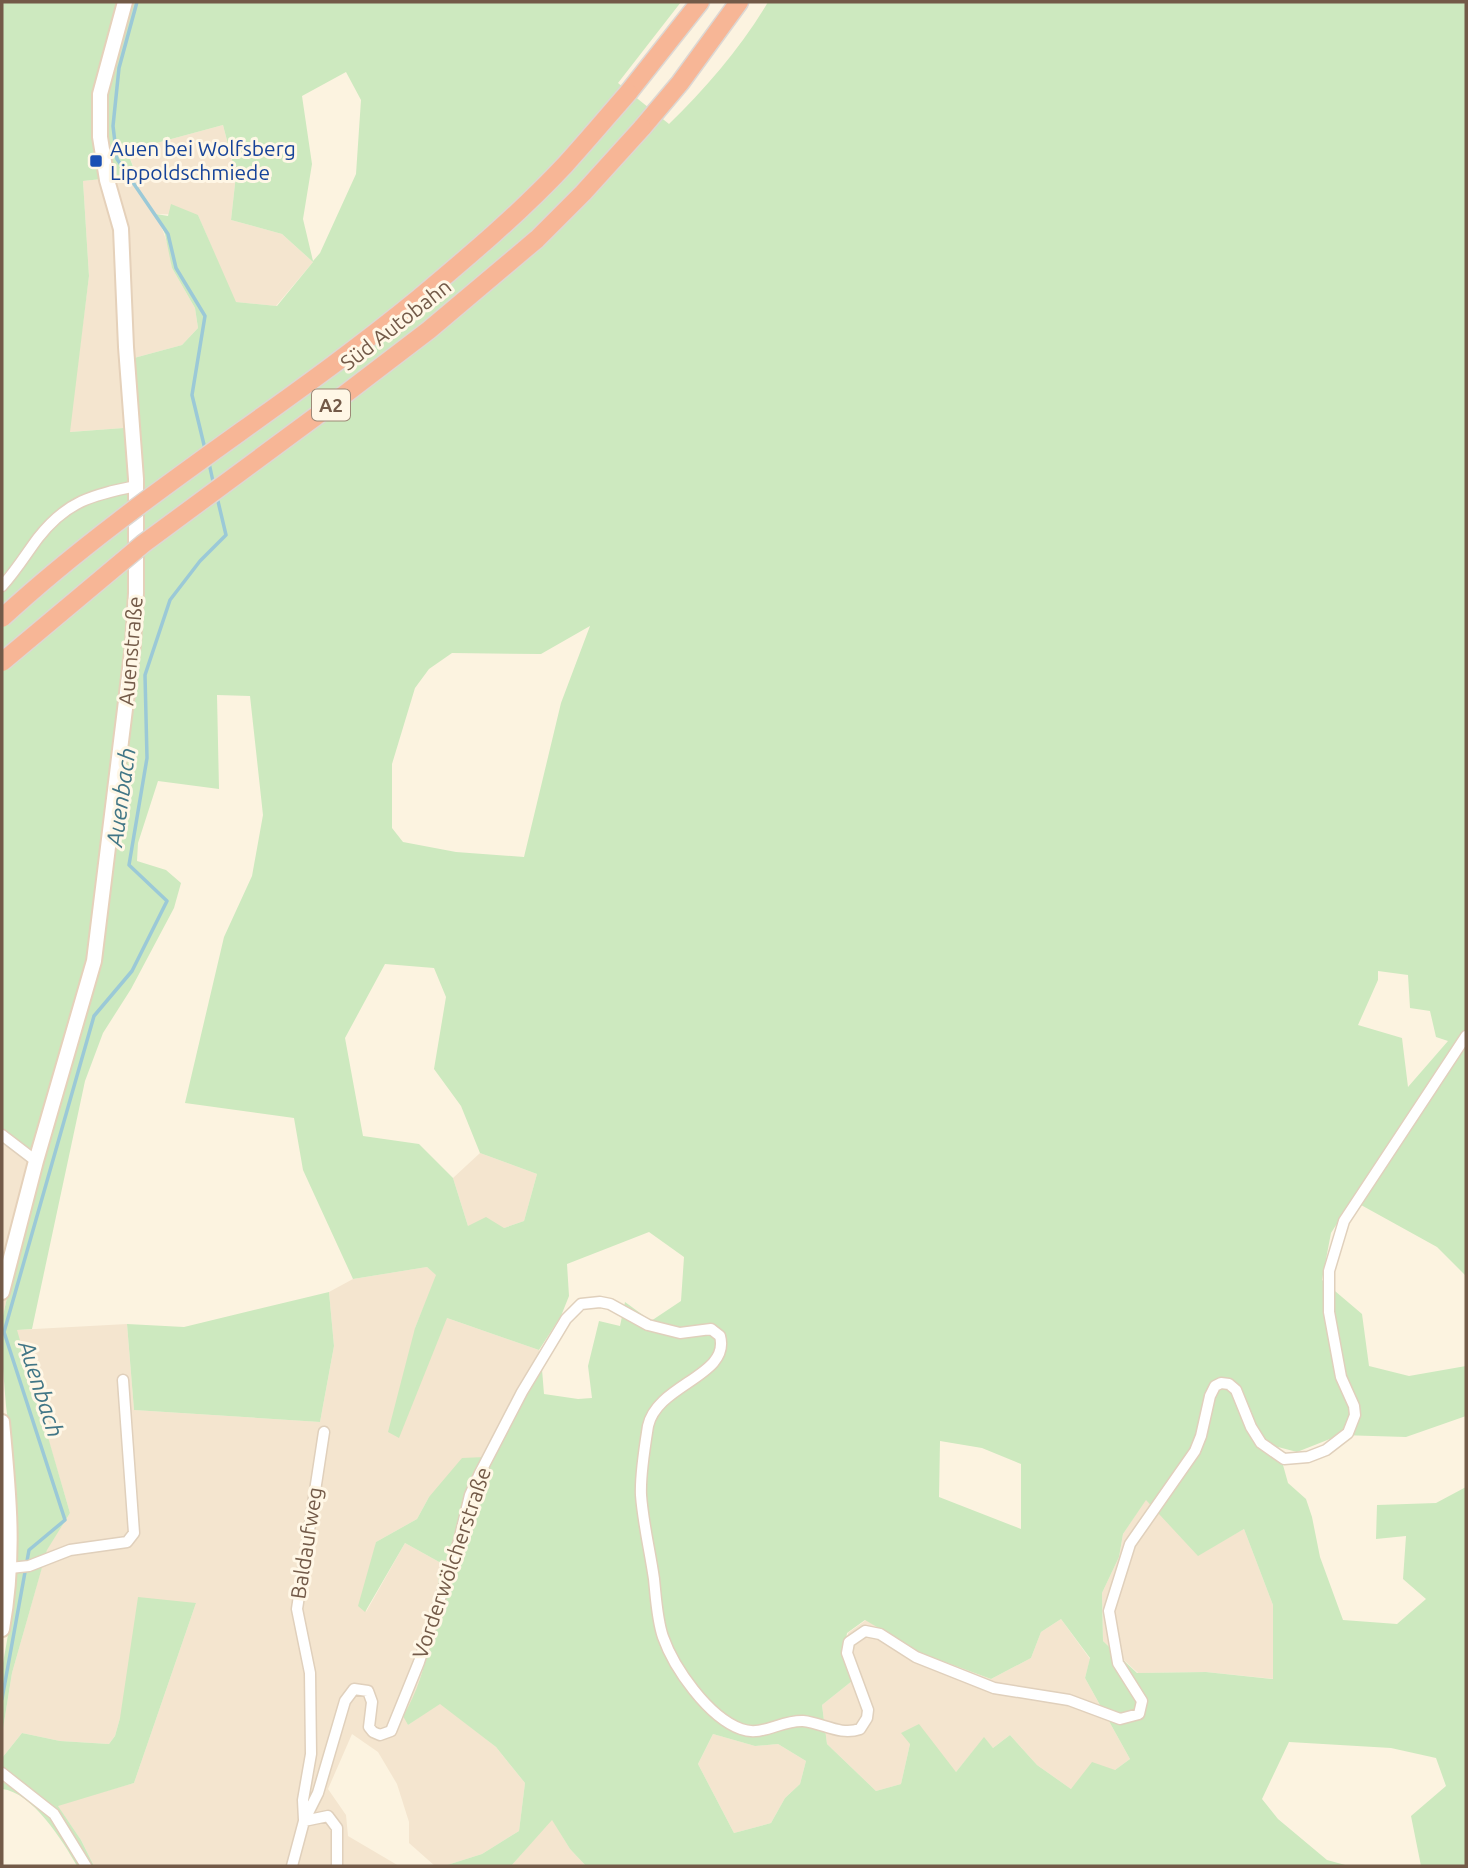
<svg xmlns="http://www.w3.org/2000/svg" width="1468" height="1868" font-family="Ubuntu,sans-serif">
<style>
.residential{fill:#f4e5cf}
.green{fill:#cde9bf;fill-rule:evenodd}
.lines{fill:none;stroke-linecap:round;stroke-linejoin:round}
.stream{stroke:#9bc9d7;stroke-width:3.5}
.street-casing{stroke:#e0d0bc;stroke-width:13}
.secondary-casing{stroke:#e5d1ba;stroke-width:18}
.highway-casing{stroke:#ddd7d3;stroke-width:21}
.street{stroke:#fff;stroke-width:10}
.secondary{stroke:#fff;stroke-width:14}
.highway{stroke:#f7b696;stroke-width:18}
.highway-bridge-casing{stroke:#ddd7d3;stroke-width:21;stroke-linecap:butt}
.highway-bridge{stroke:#f7b696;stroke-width:18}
.transit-dot{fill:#1a4fb4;stroke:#fff7e6;stroke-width:2.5}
.labels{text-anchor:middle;stroke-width:6;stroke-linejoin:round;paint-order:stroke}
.shield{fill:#fff7e6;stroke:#9d8977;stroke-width:2}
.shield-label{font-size:19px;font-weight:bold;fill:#735a48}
.transit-label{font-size:21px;fill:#164399;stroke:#fff7e6;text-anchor:start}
.street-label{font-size:21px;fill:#735a48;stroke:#fff7e6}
.water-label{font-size:23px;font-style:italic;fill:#417686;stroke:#fff7e6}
</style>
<rect width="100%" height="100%" fill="#fcf3e0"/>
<path class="residential" d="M223,125L236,175L231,220L282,234L313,262L276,306L235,302L198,215L157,214L170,251L172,268L195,308L198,328L182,345L134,358L138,427L69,432L89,276L83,181L120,177L134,168L127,151Z
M2,1129L22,1144L45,1155L16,1258L2,1320Z
M480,1153L537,1174L524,1221L504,1228L468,1226L453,1178Z
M427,1267L437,1275L415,1328L447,1318L539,1350L541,1357L485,1457L429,1497L417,1519L376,1542L366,1612L405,1543L441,1563L427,1657L414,1698L404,1716L408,1725L440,1703L496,1747L525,1783L519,1831L482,1854L444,1866H435L409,1843V1822L397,1784L378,1752L352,1734L328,1789L346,1815L348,1836L399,1866H94L81,1840L57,1805L134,1783L196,1603L120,1718L115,1736L109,1744L60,1741L22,1733L2,1758V1735L12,1673L47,1549L70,1513L16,1330L127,1324L134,1410L320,1422L334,1346L329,1292L353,1279Z
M1146,1499L1198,1555L1244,1529L1273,1605L1274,1679L1206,1672L1138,1673L1103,1641L1102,1593L1119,1557L1123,1534Z
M1061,1619L1090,1659L1085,1678L1130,1759L1115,1770L1071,1789L1037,1765L1010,1735L993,1748L984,1738L956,1772L910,1744L901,1784L876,1791L827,1744L822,1705L852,1681L844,1654L848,1633L866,1620L923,1654L991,1679L1031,1658L1041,1632Z
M713,1734L755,1746L778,1744L806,1761L800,1784L785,1798L771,1823L734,1833L698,1764Z
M552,1819L570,1849L586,1866H511Z"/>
<path class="green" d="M2,2H681L618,83L669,124C706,88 742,46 768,2H1466V1276L1437,1247L1352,1200L1331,1233L1322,1280L1362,1314L1369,1366L1409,1376L1466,1366V1416L1406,1437L1340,1435L1297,1452L1278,1447L1288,1483L1306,1499L1312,1517L1320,1557L1343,1620L1397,1624L1426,1599L1403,1579L1406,1536L1376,1539L1377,1505L1436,1503L1466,1487V1866H1421L1411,1816L1446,1786L1436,1758L1391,1748L1289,1742L1262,1799L1278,1819L1327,1860L1349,1866H586L570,1849L552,1820L511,1866H444L482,1854L519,1831L525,1783L496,1747L440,1704L408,1725L403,1716C431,1670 433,1614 441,1563L405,1543L365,1612L358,1606L376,1542L417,1519L429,1497L462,1458L485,1457L541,1357L544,1394L578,1399L592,1398L588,1366L599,1321L620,1326L625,1302L651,1321L681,1301L684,1257L649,1232L567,1264L569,1296L561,1316L539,1350L447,1318L399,1438L388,1432L415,1328L436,1275L427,1267L353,1279L303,1170L294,1118L185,1103L224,937L252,876L263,815L250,696L217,695L219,789L158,781L138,843L137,861L166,870L181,883L174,908L131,989L103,1033L85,1081L32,1329L17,1330L70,1513L47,1550L12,1673L2,1735V1669L9,1629L2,1626V1544L18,1546L16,1485L6,1406L2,1356V1320L16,1258L45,1156L22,1144L2,1129ZM346,72L361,100L356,174L320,253L313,261L303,219L312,164L302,96ZM223,125L236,175L231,220L282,234L313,262L277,306L236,302L198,215L171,204L168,216L156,214L165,234L172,268L195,308L198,328L182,345L134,358L137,427L70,432L89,276L83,181L120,177L134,169L127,151ZM590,626L561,703L524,857L456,852L403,842L392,828V764L415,688L429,669L452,653L541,654ZM385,964L434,968L446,997L434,1069L461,1106L480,1153L537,1174L524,1221L504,1228L486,1217L468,1226L453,1178L419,1144L363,1136L345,1038ZM1378,971L1408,975L1410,1008L1430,1011L1436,1037L1448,1041L1408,1087L1402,1038L1358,1025L1378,980ZM940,1441L982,1448L1021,1464V1529L939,1497ZM1146,1500L1198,1556L1244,1529L1273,1605V1679L1206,1672L1137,1673L1103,1641L1102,1593L1119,1557L1123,1534ZM1061,1619L1090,1658L1085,1678L1130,1759L1115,1770L1092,1762L1071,1789L1037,1765L1010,1735L993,1748L984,1737L956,1772L919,1724L901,1733L910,1744L901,1784L876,1791L827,1744L822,1705L852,1681L844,1654L847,1633L865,1620L923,1654L991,1679L1031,1658L1041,1632ZM713,1734L755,1746L778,1744L806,1761L800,1784L785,1798L771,1823L734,1833L698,1764Z
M329,1292L334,1346L320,1422L134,1410L127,1324L184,1327Z
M138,1597L196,1603L134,1783L58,1806L81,1840L94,1866H77C63,1841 32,1792 2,1789V1758L22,1733L60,1741L109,1744L115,1736L120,1718Z"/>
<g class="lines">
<path class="stream" d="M137,2L119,68L113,126L117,159L168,234L176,268L205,316L192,395L205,449
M209,463L214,486
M2,1699L29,1550L65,1520L4,1332L94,1016L132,971L167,901L129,865L147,758L145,675L170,600L200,561L226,535L217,497"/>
<g class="street-casing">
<path id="street" d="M2,586C16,571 26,554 38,538C67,501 92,495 136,486
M2,1135L36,1161
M10,1568L29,1566L70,1550L127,1542L134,1533L123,1380
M2,1773L54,1814L86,1866
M304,1820L303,1800L311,1754L310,1673L297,1609L324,1432
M304,1821L328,1816L337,1828V1866
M292,1866L304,1821L318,1793L345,1701L354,1689L368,1691L372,1702L369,1727L373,1732L380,1735L391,1731L419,1662L459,1541L470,1495L480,1473L522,1392L566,1319L581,1304L600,1302L610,1304L648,1325L680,1333L711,1329L720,1336C731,1376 657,1384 648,1426C645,1445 640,1475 641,1495C643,1523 650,1551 654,1579C656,1598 657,1620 663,1637C674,1668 708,1717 741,1729C762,1737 781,1720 803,1721C823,1723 840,1736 860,1729L867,1718L868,1710L847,1653L849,1642L865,1631L880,1634L916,1657L994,1688L1069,1700L1120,1719L1139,1714L1142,1701L1118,1663L1109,1611L1130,1544L1195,1451L1201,1436L1210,1396L1215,1386L1221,1383L1229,1384L1236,1390L1251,1427L1261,1443L1284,1459L1308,1457L1326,1450L1348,1433L1355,1415L1354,1406L1341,1377L1329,1312V1271L1344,1221L1466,1036"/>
</g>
<g class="secondary-casing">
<path id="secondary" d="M2,1292L36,1161L94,961L133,644L136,593V479L126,347L121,229L107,180L100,137V94L125,2
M2,1422C9,1495 15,1557 2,1629"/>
</g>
<g class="highway-casing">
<path id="highway" d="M628,93L700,2
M642,128L680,83L739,2"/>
</g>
<use href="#street" class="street"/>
<use href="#secondary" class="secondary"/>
<use href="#highway" class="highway"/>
<g class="highway-bridge-casing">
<path id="highway-bridge" d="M2,618C131,499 284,409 419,298C469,256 520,213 565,165C586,142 607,117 628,93
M2,662L143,544L315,417L429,330L537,239L583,193L642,128"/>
</g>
<use href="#highway-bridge" class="highway-bridge"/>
</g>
<rect class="transit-dot" x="89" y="154" width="14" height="14" rx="3.5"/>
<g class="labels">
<rect class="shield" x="312" y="389.5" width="38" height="31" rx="5"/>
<g class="shield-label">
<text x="331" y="412">A2</text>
</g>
<g class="transit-label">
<text x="110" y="156">Auen bei Wolfsberg<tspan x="110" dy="24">Lippoldschmiede</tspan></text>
</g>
<g class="street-label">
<text transform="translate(396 325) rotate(-38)" y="7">Süd Autobahn</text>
<text transform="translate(131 651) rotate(-85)" y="7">Auenstraße</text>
<text transform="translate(307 1543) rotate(-81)" y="7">Baldaufweg</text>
<text transform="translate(452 1563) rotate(-71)" y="7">Vorderwölcherstraße</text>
</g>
<g class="water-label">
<text transform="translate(121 797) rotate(-82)" y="8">Auenbach</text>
<text transform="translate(41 1389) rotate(72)" y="8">Auenbach</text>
</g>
</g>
<rect width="1468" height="1868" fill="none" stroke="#735a48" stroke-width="7"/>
</svg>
